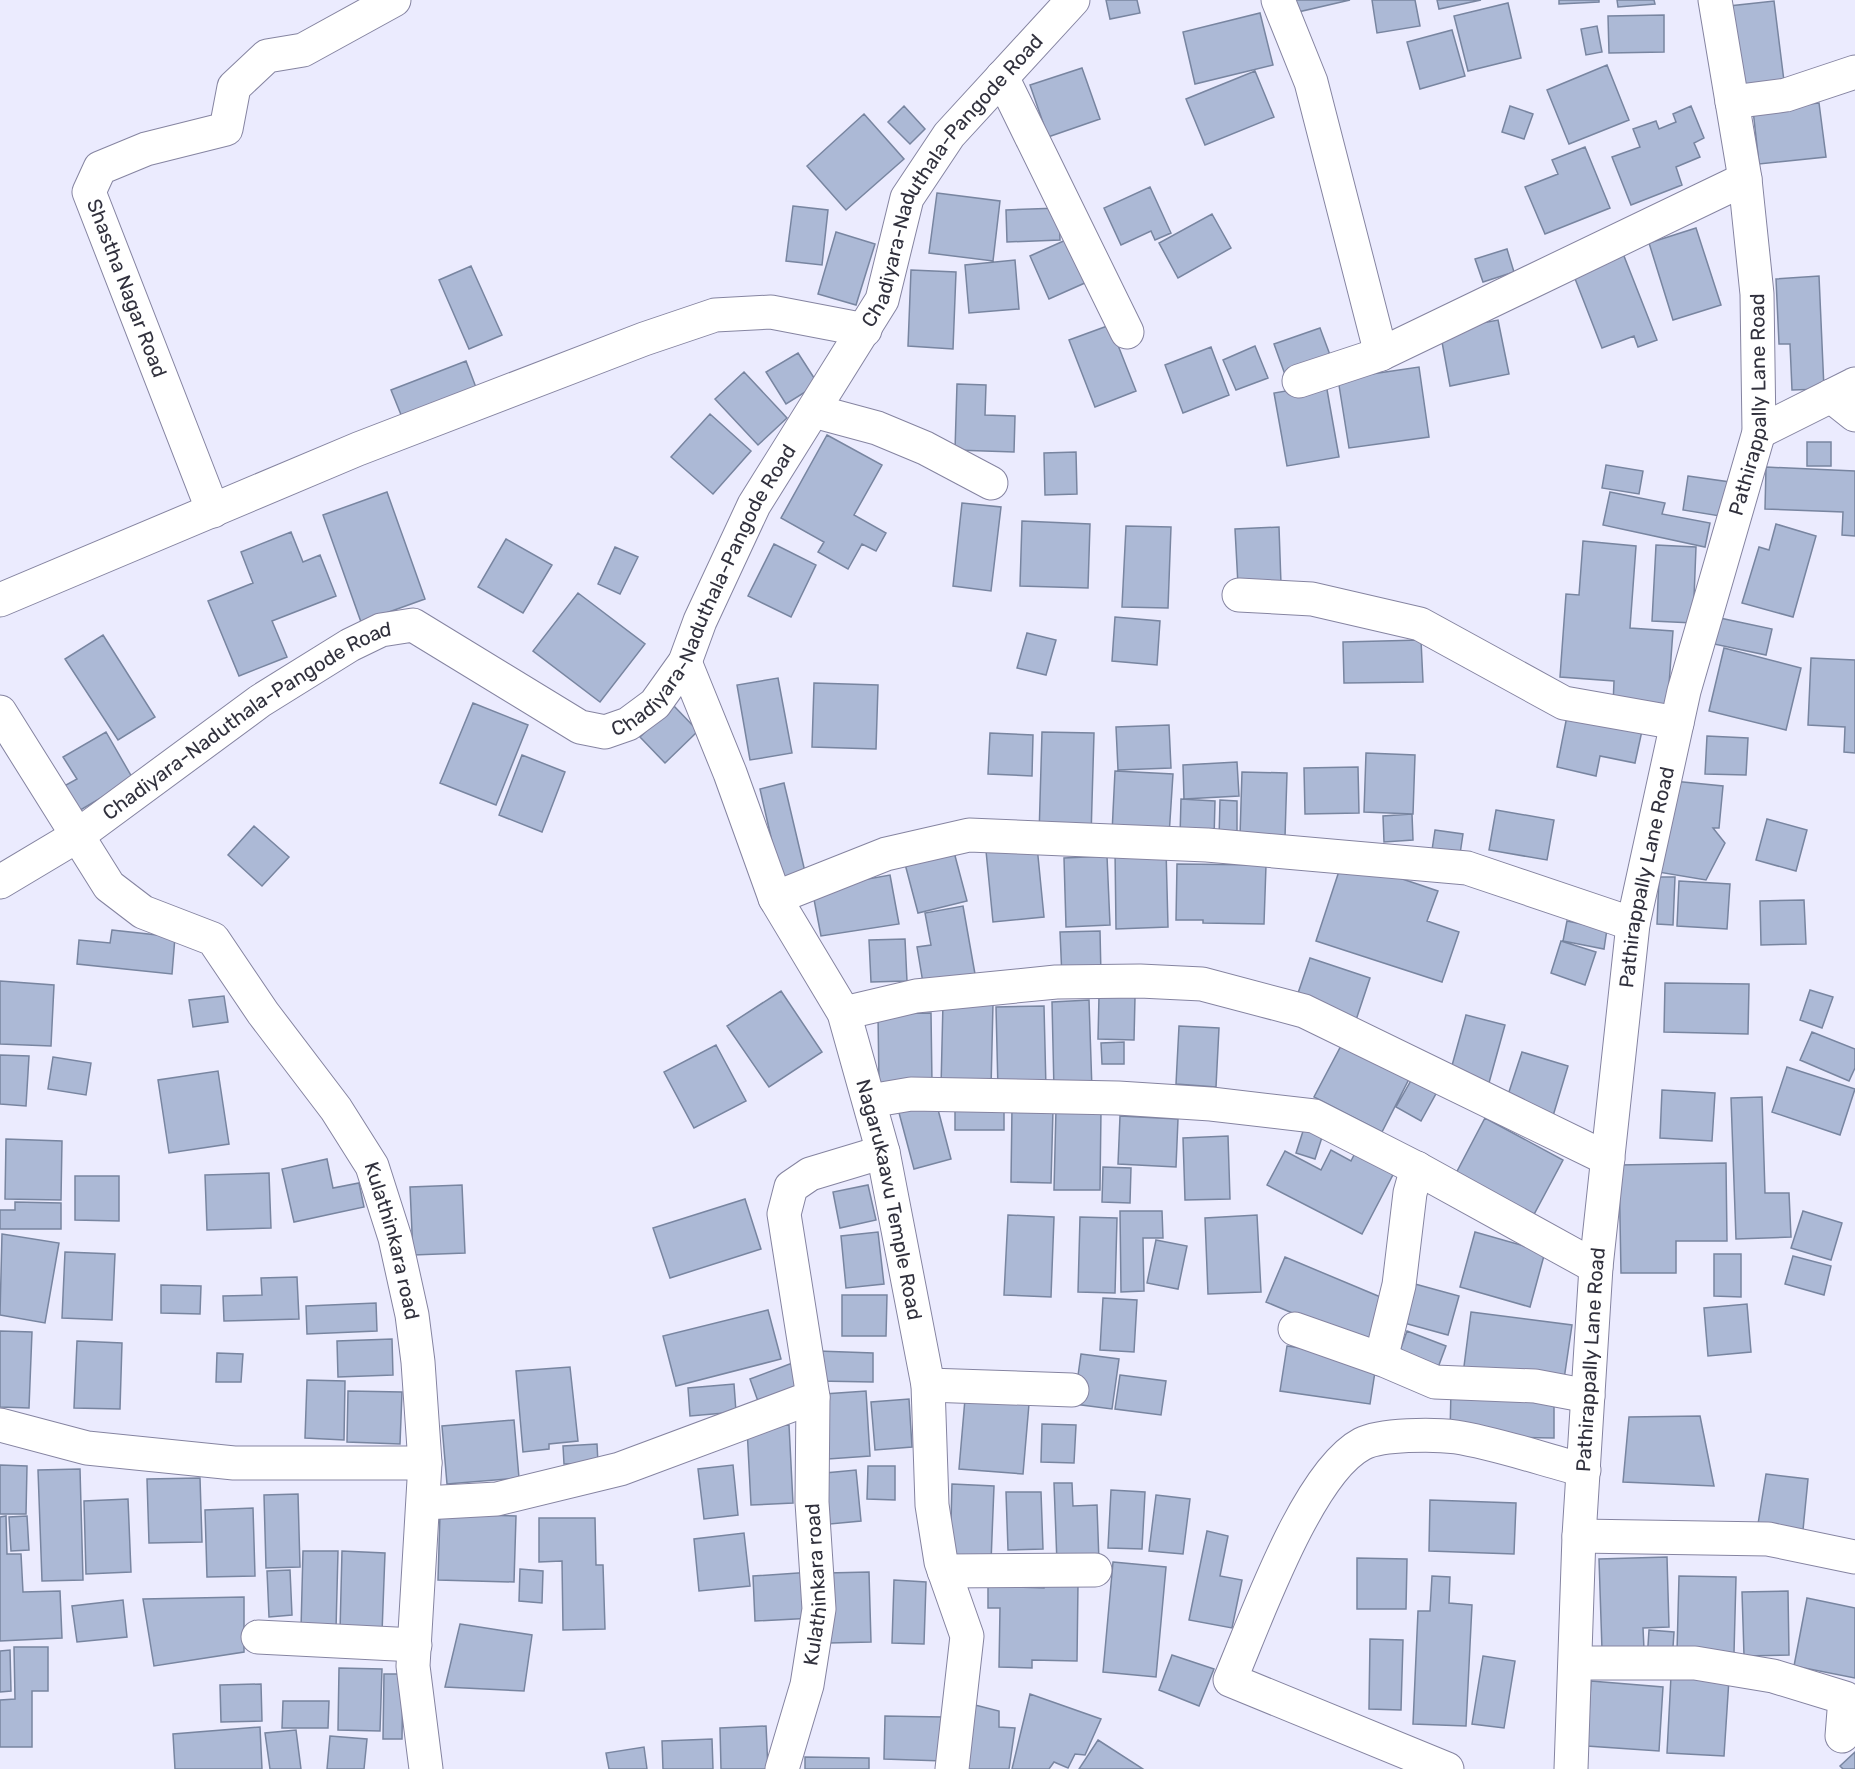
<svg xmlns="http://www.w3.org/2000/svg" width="1855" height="1769" font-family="Rubik,sans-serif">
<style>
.building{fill:#acb9d6;stroke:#7885a0;stroke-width:1.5}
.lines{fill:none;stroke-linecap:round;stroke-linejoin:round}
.minor-casing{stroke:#8584a1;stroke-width:35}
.minor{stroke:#fff;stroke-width:33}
.labels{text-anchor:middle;stroke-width:5;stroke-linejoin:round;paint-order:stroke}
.street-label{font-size:20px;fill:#31313d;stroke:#fff}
</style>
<rect width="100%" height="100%" fill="#ebebfe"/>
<path class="building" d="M1106,0H1137L1140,13L1110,19Z
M1295,0H1350L1298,12Z
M1372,0H1415L1420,26L1377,33Z
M1437,0H1481L1439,9Z
M1559,0H1599V2L1559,4Z
M1617,0H1654L1655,4L1618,7Z
M1774,1L1785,89L1738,94L1729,6Z
M1508,3L1521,58L1468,71L1454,16Z
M1260,13L1273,65L1195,84L1183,32Z
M1664,15V52L1609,53L1608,16Z
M1597,26L1602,52L1586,55L1581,29Z
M1452,30L1465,76L1420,89L1407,42Z
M1607,65L1629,120L1569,144L1547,90Z
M1082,68L1100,119L1048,137L1030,85Z
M1255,71L1274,117L1205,145L1186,99Z
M1819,103L1826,157L1759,164L1753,110Z
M904,106L925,129L910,144L888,122Z
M1510,106L1533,114L1524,139L1502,132Z
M1691,106L1704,138L1694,143L1700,157L1676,167L1682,185L1631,205L1612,157L1640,147L1633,129L1656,121L1659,129L1676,122L1673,114Z
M864,114L904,159L846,210L807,166Z
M1585,147L1610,208L1545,234L1525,187L1558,174L1552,160Z
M1150,187L1171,233L1155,240L1151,231L1121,245L1104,208Z
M937,193L1000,201L993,261L929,253Z
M793,206L828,210L822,265L786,261Z
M1059,208L1060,240L1007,242L1006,210Z
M1212,214L1231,248L1178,278L1159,243Z
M1696,228L1721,305L1673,320L1649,243Z
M836,232L875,244L856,305L818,294Z
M1068,239L1087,282L1049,299L1030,256Z
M1507,249L1514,272L1483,282L1475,259Z
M1622,251L1657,340L1638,347L1634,336L1602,348L1572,271Z
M1015,260L1019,309L969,313L965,265Z
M471,266L502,335L469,349L439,280Z
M911,270L956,272L953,349L908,346Z
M1819,276L1824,389L1792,390L1790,344H1779L1776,279Z
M1498,320L1509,374L1450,386L1440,331Z
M1110,325L1136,391L1095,407L1069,340Z
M1320,328L1333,363L1287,380L1274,344Z
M1255,346L1268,378L1236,390L1223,360Z
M1211,347L1229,395L1183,413L1165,365Z
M798,353L818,384L786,404L766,372Z
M466,361L480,398L406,427L391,390Z
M1419,367L1429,437L1349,448L1338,379Z
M744,372L787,418L758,445L715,399Z
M957,384L986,385L985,415L1015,416L1014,452L955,450Z
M1326,384L1339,457L1287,466L1274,393Z
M710,414L751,451L713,494L671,457Z
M827,435L882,465L854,515L886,533L876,551L862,544L848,569L818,552L824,542L781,518Z
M1807,442H1831V466H1807Z
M1076,452L1077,494L1045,495L1044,453Z
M1606,465L1643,471L1639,494L1602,488Z
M1766,467L1855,471V536L1842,535L1843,512L1765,509Z
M1688,476L1737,483L1732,518L1683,510Z
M387,492L425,599L361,622L323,515Z
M1610,492L1665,503L1662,514L1710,523L1705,547L1603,525Z
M962,503L1001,507L991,591L953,586Z
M1022,521L1090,524L1088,588L1020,586Z
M1776,524L1816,536L1793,617L1742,603L1759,547L1769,550Z
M1126,526L1171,527L1168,608L1122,607Z
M1279,527L1281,584L1238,585L1235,529Z
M291,532L303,562L320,555L336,596L272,621L287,657L239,676L208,601L253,583L241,552Z
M506,539L552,565L523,613L478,587Z
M1583,541L1636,546L1630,628L1673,631L1667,711L1613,706L1614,681L1560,677L1566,594L1579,595Z
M774,544L816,565L791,617L748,596Z
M1656,545L1696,547L1693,623L1652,621Z
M615,547L638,557L620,594L598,584Z
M578,593L645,644L600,702L533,651Z
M1115,617L1160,621L1157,665L1112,661Z
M1720,618L1772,629L1766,655L1714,644Z
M1027,633L1056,640L1046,675L1017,668Z
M103,635L155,717L118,740L65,659Z
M1421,640L1423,682L1344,683L1343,642Z
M1724,648L1801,668L1786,730L1709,711Z
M1811,658L1855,660V753L1844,752L1845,727L1808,725Z
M778,678L792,753L750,760L737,685Z
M814,683L878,685L876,749L812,747Z
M473,703L528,725L496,805L440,783Z
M673,705L698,731L665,763L640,737Z
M1568,711L1643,726L1635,763L1600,756L1596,776L1557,767Z
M1169,725L1171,768L1118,770L1116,727Z
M106,732L133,779L72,815L57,790L77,779L63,757Z
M1042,732L1094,733L1091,837L1039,836Z
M990,733L1033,735L1032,776L988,774Z
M1707,736L1748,738L1746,775L1705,774Z
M1366,753L1415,755L1413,814L1364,812Z
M522,755L565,772L542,832L499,815Z
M1237,762L1239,796L1184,799L1183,765Z
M1358,767L1359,813L1305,814L1304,768Z
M1115,771L1173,774L1169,836L1112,833Z
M1242,772L1287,773L1285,837L1240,836Z
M1673,781L1723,786L1719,828H1713L1725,843L1706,880L1658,872Z
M784,783L806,876L781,881L760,789Z
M1181,799L1215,801L1214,839L1180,837Z
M1220,800L1237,801V839H1219Z
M1496,810L1554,820L1547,860L1489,850Z
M1412,814L1413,840L1384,842L1383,816Z
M1767,819L1807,830L1796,871L1756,860Z
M254,826L289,857L262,886L228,855Z
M1435,830L1463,834L1460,854L1432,850Z
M1037,846L1044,917L993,922L986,851Z
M1166,849L1168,927L1116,929L1115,850Z
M954,852L967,901L918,913L905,864Z
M1107,856L1110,925L1066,927L1064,858Z
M1343,859L1438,891L1427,921L1459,932L1442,982L1316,941Z
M1177,864L1266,865L1264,924L1203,923V920H1176Z
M890,875L899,924L821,936L812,889Z
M1659,877H1675L1673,925L1657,924Z
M1679,881L1730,884L1727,929L1677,926Z
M1804,900L1806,944L1761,945L1760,901Z
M963,906L975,974L923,983L917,947L931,945L925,913Z
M1567,921L1607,929L1604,949L1563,941Z
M112,930L175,937L172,974L77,964L79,940L110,943Z
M1100,931L1101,976L1062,978L1060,932Z
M905,939L907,981L871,982L869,940Z
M1561,941L1596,952L1585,985L1551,973Z
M1310,958L1370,978L1356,1020L1296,999Z
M0,981L54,985L51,1046L0,1044Z
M1665,983L1749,984L1748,1034L1664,1032Z
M1810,990L1833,997L1822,1028L1800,1020Z
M781,991L822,1052L769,1087L727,1026Z
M224,996L228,1022L193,1027L189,1000Z
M1099,996L1135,997L1134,1040L1098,1039Z
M1089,1000L1092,1090L1054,1091L1052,1002Z
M943,1002L993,1003L991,1089L941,1088Z
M1044,1006L1046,1089L998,1090L996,1007Z
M931,1013L932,1084L879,1086L878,1014Z
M1466,1015L1505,1025L1487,1090L1448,1080Z
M1179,1026L1219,1028L1216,1087L1176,1084Z
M1812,1032L1855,1049V1068L1849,1081L1800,1060Z
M1124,1042V1064H1102L1101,1043Z
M1343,1042L1410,1077L1382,1132L1314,1097Z
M716,1045L746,1101L694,1128L664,1072Z
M1522,1052L1568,1066L1553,1116L1506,1101Z
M0,1055L29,1056L26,1106L0,1104Z
M53,1057L91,1063L86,1095L48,1089Z
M1787,1067L1855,1089L1840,1135L1772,1112Z
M218,1071L229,1144L169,1153L158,1080Z
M1413,1077L1438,1090L1421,1121L1396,1107Z
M1662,1090L1715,1093L1712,1141L1660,1138Z
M1762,1097L1765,1193H1789L1791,1237L1736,1239L1731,1098Z
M935,1098L951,1159L914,1169L898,1109Z
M1004,1104V1130H955V1105Z
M1012,1107L1053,1109L1051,1183L1011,1182Z
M1056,1109L1101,1110L1100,1190H1054Z
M1120,1116L1178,1119L1176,1167L1118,1164Z
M1485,1118L1563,1160L1531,1220L1453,1179Z
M1305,1125L1324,1131L1315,1159L1296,1153Z
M1228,1136L1230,1199L1185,1200L1183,1138Z
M6,1139L62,1141L61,1200L5,1199Z
M1358,1147L1397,1167L1362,1234L1267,1185L1285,1151L1321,1170L1331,1150L1351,1161Z
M327,1159L333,1188L359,1183L364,1207L294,1222L282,1169Z
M1726,1163L1727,1241H1676V1273H1621L1619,1165Z
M1103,1167L1131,1168L1130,1203L1102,1202Z
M269,1173L271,1228L207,1230L205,1175Z
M75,1176H119V1221L75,1220Z
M462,1185L465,1253L413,1255L410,1187Z
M868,1185L876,1220L840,1228L833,1192Z
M745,1199L761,1249L670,1278L653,1228Z
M15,1202L61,1203V1229H0V1210H15Z
M1120,1211H1162L1163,1238H1143L1144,1291L1121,1292Z
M1803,1211L1842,1223L1831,1260L1791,1248Z
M1008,1215L1054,1217L1051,1297L1004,1295Z
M1257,1215L1261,1292L1208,1294L1205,1218Z
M1080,1217L1117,1218L1115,1293L1078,1292Z
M878,1232L884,1284L846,1288L841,1236Z
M1475,1232L1545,1252L1530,1307L1460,1287Z
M2,1234L59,1243L45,1323L0,1315Z
M1156,1240L1187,1246L1178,1289L1147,1283Z
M65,1252L115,1254L112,1320L62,1318Z
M1714,1254H1741V1297L1714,1296Z
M1793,1256L1831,1266L1824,1295L1785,1284Z
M1285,1257L1390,1301L1371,1346L1266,1302Z
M297,1277L299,1319L224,1321L223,1296L262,1295L261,1278Z
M1415,1284L1459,1296L1448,1335L1404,1323Z
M161,1285L201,1286L200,1314L161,1313Z
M842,1295H887L886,1336H842Z
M1103,1298L1137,1300L1134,1352L1100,1350Z
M376,1303L377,1331L307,1334L306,1306Z
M1747,1304L1751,1352L1708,1356L1704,1308Z
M768,1310L781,1359L676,1386L663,1336Z
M1471,1312L1572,1325L1563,1386L1463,1374Z
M0,1331L32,1332L29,1408L0,1407Z
M1407,1331L1446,1346L1436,1373L1397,1359Z
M392,1339L393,1375L338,1377L337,1341Z
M77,1341L122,1343L120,1409L74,1408Z
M1287,1346L1377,1359L1370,1404L1280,1391Z
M818,1351L873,1353V1382L817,1381Z
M217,1353L243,1354L241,1382H216Z
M1081,1354L1119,1359L1112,1409L1074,1404Z
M795,1362L804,1388L759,1404L750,1379Z
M570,1367L578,1441L549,1444V1449L523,1452L516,1371Z
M1120,1375L1166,1381L1161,1415L1115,1409Z
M307,1380L345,1381L344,1440L305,1438Z
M734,1384L736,1412L690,1416L688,1388Z
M1451,1389L1554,1392V1438L1450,1436Z
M348,1391L402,1392L400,1444L347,1442Z
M866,1391L870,1456L828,1459L824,1394Z
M909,1399L912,1447L875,1450L871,1402Z
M965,1399L1029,1404L1023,1474L959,1469Z
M1700,1416L1714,1486L1623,1482L1629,1417Z
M514,1420L519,1478L447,1484L442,1426Z
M1042,1424L1076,1425L1074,1463L1041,1462Z
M789,1425L793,1503L751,1505L747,1428Z
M597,1444L598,1463L564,1464L563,1446Z
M0,1465L27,1466L26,1514H0Z
M733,1465L738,1515L704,1519L698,1469Z
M868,1466H895V1500L867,1499Z
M80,1469L83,1580L42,1581L38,1470Z
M856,1470L861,1521L830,1524L825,1473Z
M1766,1474L1808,1479L1803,1530L1758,1524Z
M200,1478L202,1542L149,1543L147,1479Z
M1054,1483H1072L1073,1506L1097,1505L1099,1562L1057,1563Z
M952,1484L994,1486L991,1562L950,1560Z
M1111,1490L1145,1492L1142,1549L1108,1548Z
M1006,1492H1041L1043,1549L1008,1550Z
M298,1494L300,1567L266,1568L264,1495Z
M1156,1495L1190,1499L1183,1554L1149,1551Z
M128,1499L131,1572L86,1574L84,1501Z
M1430,1500L1516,1503L1514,1554L1429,1551Z
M253,1508L255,1576L207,1577L205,1510Z
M440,1514L516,1516L514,1582L438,1580Z
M6,1516L7,1554H21L23,1592L60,1591L62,1638L0,1641V1517Z
M27,1516L29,1550L11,1551L9,1517Z
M539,1518H595L596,1565H603L605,1629L563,1630L562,1561L539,1562Z
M1207,1531L1228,1536L1220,1576L1242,1580L1232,1628L1189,1620Z
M744,1533L750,1586L699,1591L694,1539Z
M303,1551H338L336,1630L301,1629Z
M342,1551L385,1553L382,1633L340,1632Z
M1667,1557L1669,1627L1643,1628L1644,1649L1602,1650L1599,1559Z
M1357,1558L1407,1559L1406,1609H1357Z
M1113,1562L1166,1567L1156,1677L1103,1672Z
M520,1569L543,1571L542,1603L519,1601Z
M290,1570L292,1615L269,1617L267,1571Z
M812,1572L814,1618L755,1621L753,1576Z
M869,1572L871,1642L829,1643L827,1573Z
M1432,1576L1450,1577L1449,1603L1472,1605L1466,1726L1413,1724L1418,1611H1430Z
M1679,1576L1736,1577L1734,1653L1677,1652Z
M894,1580L926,1582L924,1644L892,1643Z
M1044,1583H1078L1077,1661L1032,1660V1668L999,1667L1000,1608H988V1586L1044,1588Z
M1788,1591L1789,1655L1744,1656L1742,1592Z
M244,1597V1652L154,1666L143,1599Z
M1807,1598L1855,1608V1678L1794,1666Z
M123,1600L127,1637L77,1642L72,1606Z
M460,1624L532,1635L524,1691L445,1687Z
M1649,1630L1674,1632L1672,1662L1647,1661Z
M1370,1639L1403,1640L1401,1710L1369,1709Z
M14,1647H48V1691H32V1747H0V1700L15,1699Z
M10,1650L11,1691L0,1692V1651Z
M1172,1655L1214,1669L1199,1706L1159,1690Z
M1483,1656L1515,1661L1504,1728L1472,1724Z
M339,1668L382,1669L380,1731L338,1730Z
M384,1674H403L402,1739H383Z
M1671,1676L1729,1679L1724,1756L1667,1753Z
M1591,1681L1663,1687L1659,1751L1587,1746Z
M261,1684L262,1721L221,1722L220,1685Z
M1030,1694L1101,1719L1085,1755L1075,1754L1068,1768L1054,1762L1049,1769H1012Z
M283,1701H329L328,1728H282Z
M975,1705L999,1711V1727L1015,1728L1009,1769H967Z
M885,1716L944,1717L943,1761L884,1759Z
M766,1726L768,1769H721L720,1728Z
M260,1727L262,1769H175L173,1734Z
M296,1730L301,1769H270L265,1733Z
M330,1736L367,1739L364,1769H327Z
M712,1739L713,1769H663L662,1741Z
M1098,1740L1143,1769H1079Z
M644,1747L647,1769H609L606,1753Z
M1855,1752V1769H1843L1840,1766Z
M805,1757L869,1758V1769H805Z"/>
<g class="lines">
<g class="minor-casing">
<g id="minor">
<path d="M1278,0L1311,82L1381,354"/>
<path d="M1002,77L1127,332"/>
<path d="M1732,102L1786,95L1855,72"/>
<path d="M1299,381L1381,354L1745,179"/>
<path d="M1831,396L1855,415"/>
<path d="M814,411L877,428L925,448L991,483"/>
<path d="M1759,432L1855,384"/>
<path d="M213,511L89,192L100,168L146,149L226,129L234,87L267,56L303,50L394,0"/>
<path d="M1239,595L1312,599L1420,624L1564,703L1677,723"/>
<path d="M0,600L358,449L644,339L715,315L771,312L865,330"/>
<path id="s1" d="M685,662L730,773L775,898L844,1013L883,1152L928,1385L932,1505L941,1562L967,1636L952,1769"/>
<path id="s2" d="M0,712L109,886L143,912L213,939L263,1013L336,1109L372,1166L395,1238L412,1315L418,1362L425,1463L413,1666L426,1769"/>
<path id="s3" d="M0,882L77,836L260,701L350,645L381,630L413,625L580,727L605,732L628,724L655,704L685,662L700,621L754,505L882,300L907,198L949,135L1073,0"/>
<path d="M775,898L886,854L969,835L1207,845L1467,868L1633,924"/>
<path d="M844,1013L916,996L1056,982L1140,981L1202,984L1304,1011L1608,1159"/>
<path d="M870,1101L911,1094L1118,1098L1211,1104L1314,1116L1420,1170L1596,1267"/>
<path d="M1295,1329L1386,1361L1435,1382L1535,1386L1588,1396"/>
<path d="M1381,1359L1399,1285L1410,1193L1417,1168"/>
<path d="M928,1385L1072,1390"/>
<path d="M0,1425L87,1448L234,1463H425"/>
<path d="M424,1503L497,1499L620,1469L813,1397"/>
<path d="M1579,1536L1768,1539L1855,1557"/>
<path d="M944,1571L1095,1570"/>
<path d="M258,1637L415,1645"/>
<path d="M1576,1663H1695L1773,1676L1845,1698L1842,1736"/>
<path id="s4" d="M782,1769L807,1685L819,1609L812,1502L813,1397L784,1214L791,1187L810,1174L883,1152"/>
<path d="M1447,1769L1230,1680C1255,1622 1307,1473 1362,1444C1381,1434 1434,1434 1456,1437C1495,1443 1545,1460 1584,1470"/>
<path id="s5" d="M1571,1769L1579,1536L1596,1267L1633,924L1684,691L1759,432L1757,294L1745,179L1715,0"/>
</g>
</g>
<use href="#minor" class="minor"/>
</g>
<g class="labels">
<g class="street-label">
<text dy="7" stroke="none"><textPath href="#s3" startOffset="1376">Chadiyara-Naduthala-Pangode Road</textPath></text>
<text transform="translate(127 288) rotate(69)" y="7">Shastha Nagar Road</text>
<text dy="7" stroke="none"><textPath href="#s5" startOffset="1382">Pathirappally Lane Road</textPath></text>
<text dy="7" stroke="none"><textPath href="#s3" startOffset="890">Chadiyara-Naduthala-Pangode Road</textPath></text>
<text dy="7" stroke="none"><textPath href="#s3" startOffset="296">Chadiyara-Naduthala-Pangode Road</textPath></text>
<text dy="7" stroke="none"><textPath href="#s5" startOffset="896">Pathirappally Lane Road</textPath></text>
<text dy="7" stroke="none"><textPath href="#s1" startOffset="579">Nagarukaavu Temple Road</textPath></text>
<text dy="7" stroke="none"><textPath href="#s2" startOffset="678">Kulathinkara road</textPath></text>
<text dy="7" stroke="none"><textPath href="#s5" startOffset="410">Pathirappally Lane Road</textPath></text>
<text dy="7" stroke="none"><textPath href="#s4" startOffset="189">Kulathinkara road</textPath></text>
</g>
</g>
</svg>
